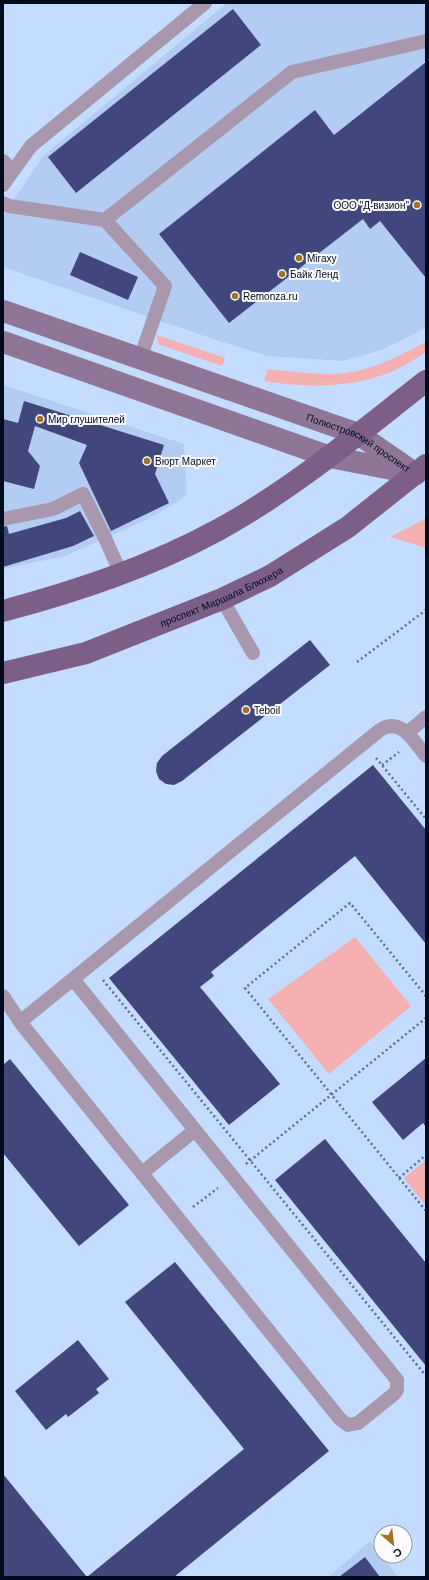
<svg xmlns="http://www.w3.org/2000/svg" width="429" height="1580" font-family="Helvetica,sans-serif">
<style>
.built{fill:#b2ccf2}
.green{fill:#f5b0b1}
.building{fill:#41467d}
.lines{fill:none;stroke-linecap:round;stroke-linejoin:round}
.path{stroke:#5f6f8a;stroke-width:2.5;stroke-dasharray:2 3;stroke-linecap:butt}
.service{stroke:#a897ad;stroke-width:14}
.secondary{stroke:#8f7697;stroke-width:22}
.primary{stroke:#7d5e86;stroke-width:22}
.poi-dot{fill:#9f7324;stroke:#fbfbfb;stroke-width:1.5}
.labels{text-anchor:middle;stroke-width:4;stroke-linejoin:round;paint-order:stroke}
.poi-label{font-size:10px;fill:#010b1e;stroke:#fbfbfb;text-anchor:start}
.street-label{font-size:10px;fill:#010b1e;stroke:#fbfbfb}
</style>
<rect width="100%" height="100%" fill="#c4dcff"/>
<path class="built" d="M227,3H426V326L420,331L381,350L343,361L268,356L216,340L3,267V216L43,156Z
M3,385L184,444L187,494L174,504L148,519L65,556L3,569Z
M370,1541L398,1577H328Z"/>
<path class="green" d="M157,335L225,358L222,366L158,344Z
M426,342V352C415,359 403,367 391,372C352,388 305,388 264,381L268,369C288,371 309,374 330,374C363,375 397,357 426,342Z
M425,519L426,548L390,537Z
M355,937L411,1006L329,1074L268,999Z
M426,1160V1206L404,1178Z"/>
<path class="building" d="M233,9L261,45L76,193L48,157Z
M426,62V278L380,221L370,229L363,219L229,323L159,234L315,110L334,135Z
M80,252L138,277L128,300L70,275Z
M24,401L164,445L155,474L169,503L111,531L79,463L87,445L35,426L28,451L40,466L34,489L3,481V419L18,423Z
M80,511L94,536L73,546L3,567V527L7,526L9,534L66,518Z
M310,640L330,665L182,781L174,785L166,784L159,779L156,771L157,763L162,756Z
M373,765L426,830V944L355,856L211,972L214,976L200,987L280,1084L229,1125L109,978Z
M426,1058V1127L423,1123L403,1140L372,1102Z
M10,1059L129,1205L79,1246L3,1153V1065Z
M325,1139L426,1263V1366L275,1180Z
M175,1262L329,1451L174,1577H3V1474L87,1577L244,1449L125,1302Z
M78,1340L109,1379L96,1389L99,1393L68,1417L66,1414L46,1430L15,1391Z
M365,1557L380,1577H339Z"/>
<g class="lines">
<path class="path" d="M357,662L426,610
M376,758L426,819
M382,765L399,752
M103,980L426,1376
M426,996L350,903L245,988L426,1211
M246,1164L426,1018
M399,1178L426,1155
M193,1207L218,1188"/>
<path class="service" d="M3,161L13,171
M3,185L31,146L205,3
M3,203L9,206L105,220L165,286L140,359
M105,220L292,72L426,41
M3,519L53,509L83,494L105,538L121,574
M222,599L253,653
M407,733L426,717
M3,996L20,1022L340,1419L348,1425L358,1423L394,1394L397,1390V1380L73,979
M20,1022L380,730C401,716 414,742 426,756
M142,1173L195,1130"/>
<g class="secondary">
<path id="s1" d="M3,311L358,434L416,474"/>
<path d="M3,342L330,457L407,472"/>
</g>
<g class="primary">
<path d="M3,611C77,591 150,567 218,530C293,489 359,433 426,381"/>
<path id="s2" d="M3,673L86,653L222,599L270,576L348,527L426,465"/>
</g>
</g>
<g class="poi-dot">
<circle cx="417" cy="205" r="4"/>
<circle cx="299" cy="258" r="4"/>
<circle cx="282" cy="274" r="4"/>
<circle cx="235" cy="296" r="4"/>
<circle cx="40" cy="419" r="4"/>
<circle cx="147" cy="461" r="4"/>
<circle cx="246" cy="710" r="4"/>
</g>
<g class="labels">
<g class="poi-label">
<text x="409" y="209" text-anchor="end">ООО "Д-визион"</text>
<text x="307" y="262">Miraxy</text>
<text x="290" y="278">Байк Ленд</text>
<text x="243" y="300">Remonza.ru</text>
<text x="48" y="423">Мир глушителей</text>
<text x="155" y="465">Вюрт Маркет</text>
<text x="254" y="714">Teboil</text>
</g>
<g class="street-label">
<text dy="4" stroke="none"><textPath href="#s1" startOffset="380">Полюстровский проспект</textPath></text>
<text dy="4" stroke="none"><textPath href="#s2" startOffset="232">проспект Маршала Блюхера</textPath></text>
</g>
</g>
<rect width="429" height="1580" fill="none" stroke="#010b1e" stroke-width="8"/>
<g transform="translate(393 1544) rotate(152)"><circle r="19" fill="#fbfbfb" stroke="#979ba3"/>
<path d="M0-3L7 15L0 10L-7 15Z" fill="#9f7324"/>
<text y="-6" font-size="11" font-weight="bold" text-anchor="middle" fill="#010b1e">С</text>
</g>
</svg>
